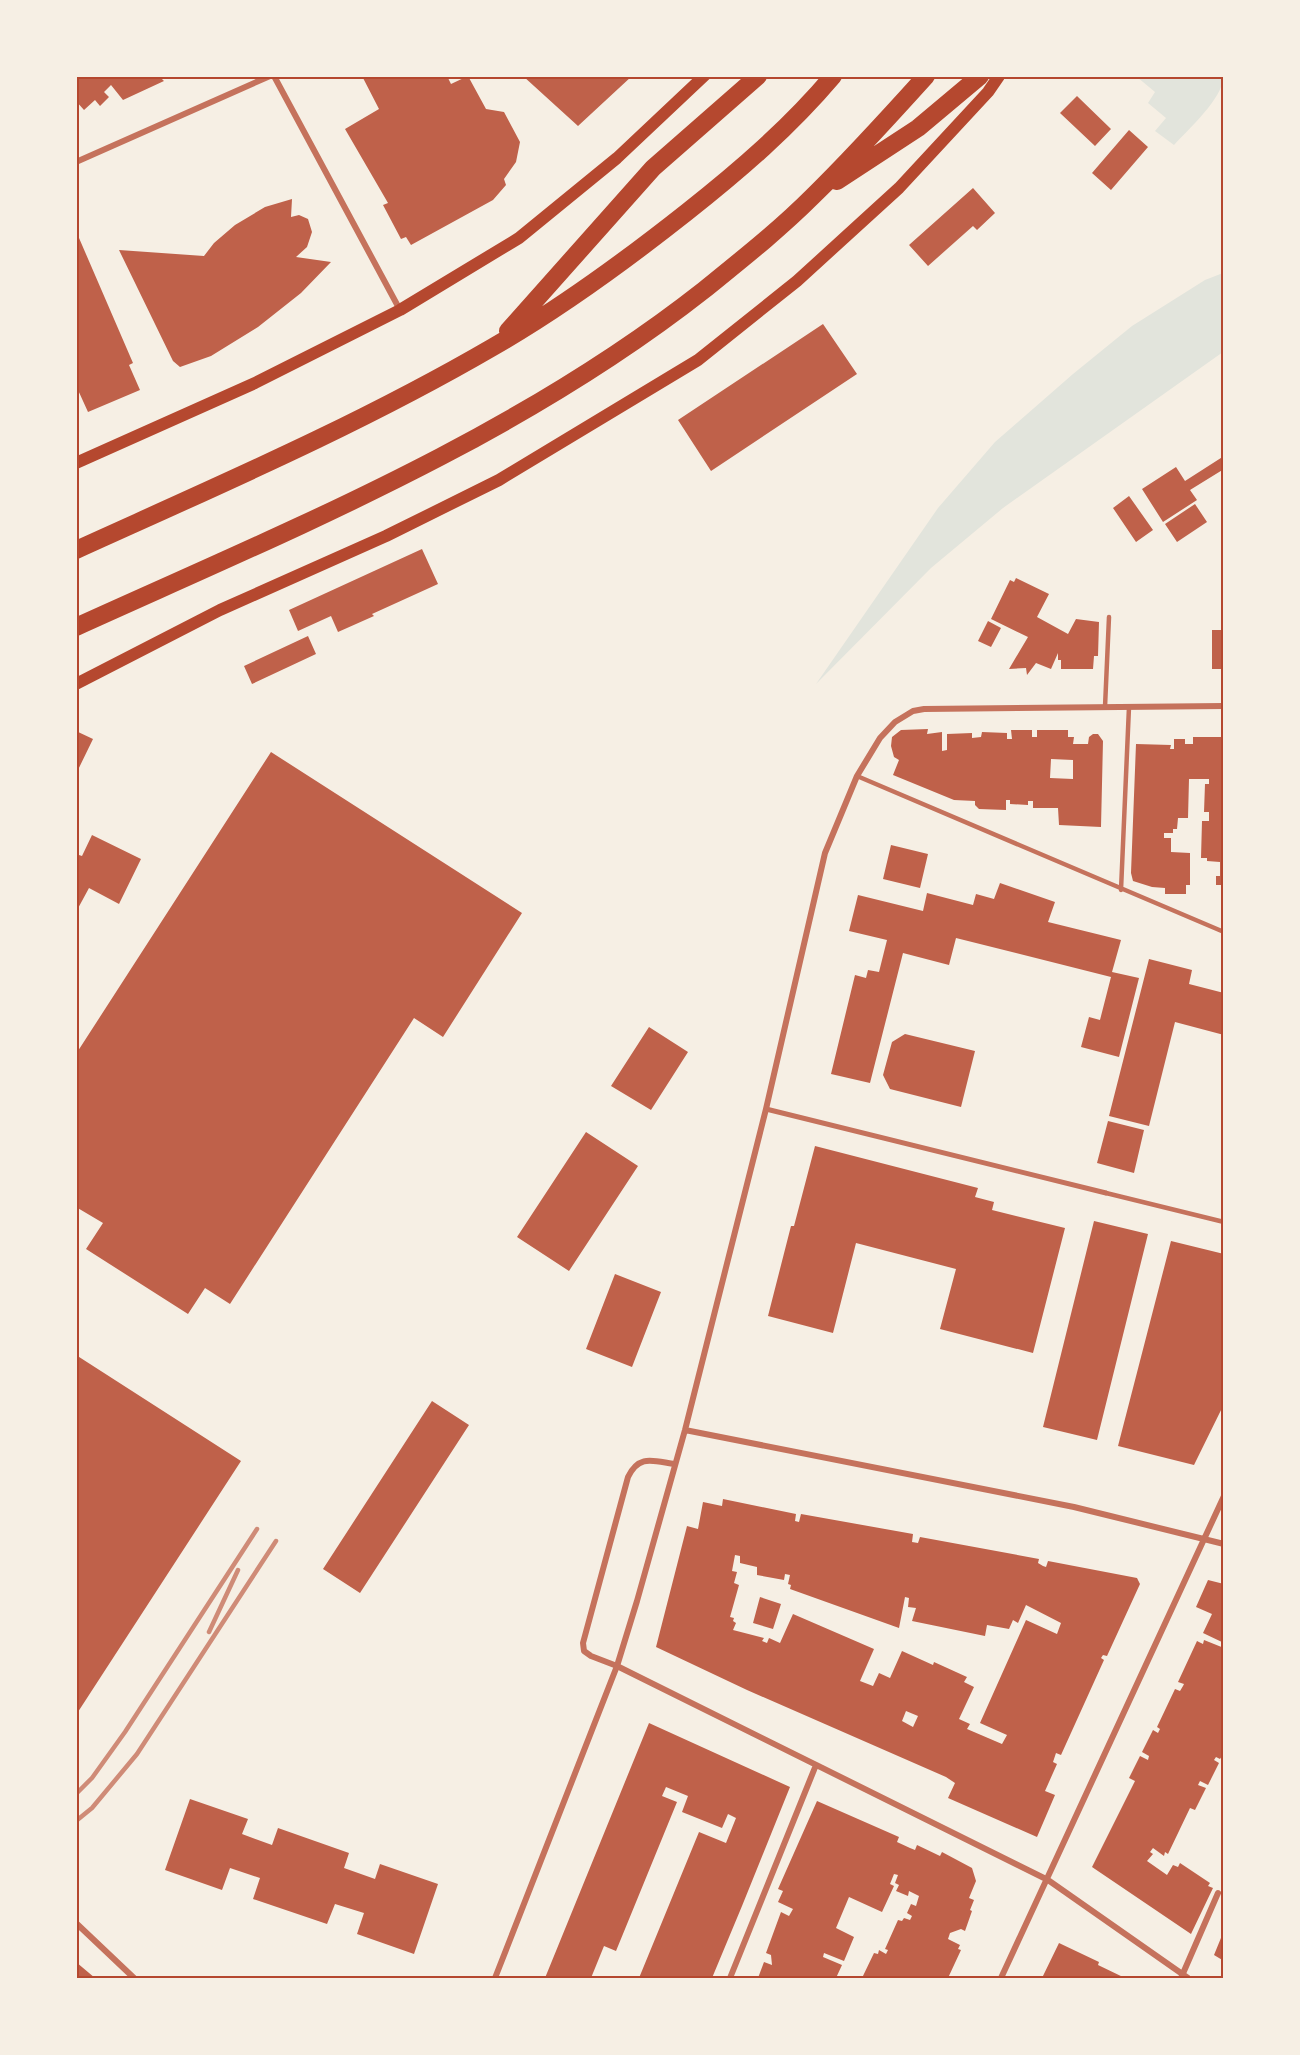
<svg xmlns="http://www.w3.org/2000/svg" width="1300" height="2055" font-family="'IBM Plex Sans',sans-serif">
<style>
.green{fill:#e2e4dc}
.building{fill:#bf614a;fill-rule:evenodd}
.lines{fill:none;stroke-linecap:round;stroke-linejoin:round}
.service{stroke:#c5725c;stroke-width:4.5}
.pedestrian{stroke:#c5725c;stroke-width:5}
.minor{stroke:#c5725c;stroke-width:6}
.secondary{stroke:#b5482f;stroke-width:12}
.motorway{stroke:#b5482f;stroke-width:18}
.rail{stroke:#cf8b77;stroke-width:4.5}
.neatline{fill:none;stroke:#b5482f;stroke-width:2}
</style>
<rect width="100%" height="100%" fill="#f6efe4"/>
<path class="green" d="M1137,77H1223C1224,97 1188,130 1174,145L1155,131L1166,118L1148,103L1155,92Z
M1223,273V352L1003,508L931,568L816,684L938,508L995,442L1073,374L1132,326L1205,280Z"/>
<path class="building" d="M76,76H159L164,81L123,100L111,85L104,92L109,97L100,106L95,100L84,110L76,101Z
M362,76H447L451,84L468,76L486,109L504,112L520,142L516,162L504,179L506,185L493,200L411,245L406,237L401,239L383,205L388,203L345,129L379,109Z
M523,76H632L578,126Z
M1077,96L1111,129L1095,146L1060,113Z
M1129,130L1148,147L1111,190L1092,173Z
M973,188L995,213L977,230L973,226L928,266L909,245Z
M292,199L291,217L299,215L308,219L312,232L307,247L296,257L331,262L301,293L258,327L211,356L180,367L173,361L119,250L204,256L214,243L235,225L265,207Z
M76,231L133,363L129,365L140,390L88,412L78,390L76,391Z
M823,324L857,374L711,471L678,420Z
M1224,456V469L1190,490L1197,500L1163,522L1142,489L1176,467L1185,481Z
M1129,496L1153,530L1136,542L1113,508Z
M1195,504L1207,522L1177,542L1165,524Z
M422,549L438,584L372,614L374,616L338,632L331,616L298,631L289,610Z
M1016,578L1049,594L1037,617L1068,634L1076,619L1099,622L1098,656H1094L1093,669H1061V660H1058V653L1051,669L1036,663L1027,675L1026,668L1009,669L1028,637L991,619L1010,580L1014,582Z
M988,621L1001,628L991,647L978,641Z
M1212,630H1224V669H1212Z
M308,636L316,654L252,684L244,666Z
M928,729L927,734L942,732V751L947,750V734L972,733V738L981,737L982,732L1007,733V739H1012L1011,730H1032V737H1037V730H1068V737H1074L1073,744H1088L1089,737L1093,734H1098L1103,741L1101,827L1059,825L1058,808H1033V801H1028V805L1010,804V800H1006V810L979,809L975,805V801L954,800L893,775L899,760L894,757L891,746L892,737L901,730ZM1051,759L1073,760V779L1050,778Z
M76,731L93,739L76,774Z
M1193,737H1222V744H1224V885H1216V876H1220V862L1207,861V858H1201L1202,821H1209V812H1204L1205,784H1209V779H1189L1188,818H1178L1177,829H1173V833H1164V838H1171V852L1190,853V885H1186V894H1165V888L1152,887L1133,881L1131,873L1136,744L1171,745L1170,749H1174V739H1185V744H1193Z
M271,752L522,913L443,1037L414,1018L230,1304L205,1288L188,1314L86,1249L103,1223L76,1207V1054Z
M92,835L141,859L119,904L89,888L76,912V854L82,856Z
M891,845L928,854L920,888L883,879Z
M1000,883L1055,902L1048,922L1121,940L1112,972L1139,978L1119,1057L1081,1047L1089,1017L1100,1020L1111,977L956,938L949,965L903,953L870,1083L831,1074L855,975L866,978L868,970L879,972L887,940L849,931L858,895L923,911L927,893L973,905L976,894L994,899Z
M1149,959L1192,970L1189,984L1224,993V1035L1175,1022L1149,1126L1109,1116Z
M649,1027L688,1052L651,1110L611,1086Z
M905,1034L975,1051L961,1107L890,1089L883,1075L892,1042Z
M1108,1121L1144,1130L1134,1173L1097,1163Z
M586,1132L638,1166L569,1271L517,1237Z
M815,1146L978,1188L975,1197L994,1202L992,1210L1065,1228L1033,1353L940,1329L956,1269L856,1243L833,1333L768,1316L791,1226H794Z
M1094,1221L1148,1234L1097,1440L1043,1427Z
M1171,1241L1224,1254V1404L1194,1465L1118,1446Z
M615,1274L661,1292L632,1367L586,1349Z
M76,1355L241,1461L76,1715Z
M432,1401L469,1425L360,1593L323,1569Z
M723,1499L796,1514L795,1521L799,1522L801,1514L913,1534L912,1542L918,1543L920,1537L1039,1559L1038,1563L1043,1566L1046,1567L1048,1561L1137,1578L1140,1584L1107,1656L1103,1655L1101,1658L1104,1660L1061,1755L1056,1753L1053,1762L1057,1764L1045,1791L1055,1795L1037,1837L948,1798L955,1783L946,1777L747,1690L656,1647L687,1526L698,1529L703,1502L722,1506ZM735,1555L740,1556V1563L757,1567V1575L784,1580L785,1574L790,1575L788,1584L791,1585L790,1589L899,1628L905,1597L909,1598L908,1607L916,1608L912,1621L985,1636L987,1625L1009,1629L1013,1620L1018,1623L1026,1605L1061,1623L1057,1634L1026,1620L980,1723L1007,1735L1002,1744L967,1729L970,1724L959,1719L974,1687L964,1682L967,1677L934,1662L933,1665L902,1651L890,1678L879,1673L873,1686L860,1681L874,1649L793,1614L780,1643L769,1638L767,1643L762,1641L764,1638L733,1630L736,1623L733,1621L734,1618L730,1617L739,1585L734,1583L737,1572L732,1571ZM906,1711L918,1716L913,1727L902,1721Z
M1208,1580L1224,1584V1643L1203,1633L1212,1614L1196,1607Z
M760,1597L781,1604L773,1629L753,1623Z
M1204,1640L1224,1648V1756H1222L1220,1759L1216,1757L1214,1760L1219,1763L1208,1785L1200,1781L1198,1785L1206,1788L1195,1810L1190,1808L1168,1854L1165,1852L1164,1856L1153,1848L1150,1852L1153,1854L1147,1861L1167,1875L1173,1865L1178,1867L1180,1863L1210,1883L1208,1886L1213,1888L1191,1934L1092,1867L1135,1781L1129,1778L1140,1756L1148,1760L1149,1756L1142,1752L1153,1730L1158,1733L1160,1729L1157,1727L1175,1689L1180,1691L1183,1686L1184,1684L1178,1682L1197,1641L1203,1644Z
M649,1723L790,1787L742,1906L712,1978H639L699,1832L726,1843L736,1818L728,1814L722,1828L682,1812L688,1796L666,1787L662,1796L677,1802L616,1951L604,1946L591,1978H545Z
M190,1799L248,1819L242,1834L272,1845L278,1828L349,1853L344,1868L375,1879L380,1864L438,1884L414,1954L357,1934L364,1913L335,1904L327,1924L253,1899L260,1878L230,1868L222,1890L165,1870Z
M817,1801L899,1837L897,1842L910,1848L915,1850L917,1845L940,1856L942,1852L972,1868L976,1881L969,1898L974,1900L970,1910L972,1911L965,1931L961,1929L950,1933L948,1939L960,1945L958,1949L961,1950L948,1978H862L874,1953L878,1954L879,1950L886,1954L888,1950L885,1949L898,1920L902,1921L904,1918L910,1920L912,1916L907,1913L911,1904L916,1906L919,1896L909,1891L908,1896L896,1891L899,1885L895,1883L898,1875L894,1874L890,1884L894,1886L882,1912L849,1897L836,1928L854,1937L844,1961L824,1953L823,1957L842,1965L836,1978H758L764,1962L772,1965L771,1955L766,1953L781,1912L789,1916L793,1909L778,1902L783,1891L778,1889Z
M1223,1933H1224V1961L1214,1955Z
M1059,1943L1099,1962L1098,1965L1125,1978H1042Z
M76,1962L95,1978H76Z"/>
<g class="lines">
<path class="service" d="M1105,707L1109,617
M857,776L1224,932
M1121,890L1129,707
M1106,1193L1224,1222"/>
<path class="pedestrian" d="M766,1109L1106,1193"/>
<path class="minor" d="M274,76L400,310
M76,162L270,76
M685,1430L1074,1507L1224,1544
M675,1464C653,1461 639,1454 628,1477L583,1643L584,1651L591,1656L617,1666L1048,1880L1188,1978
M76,1923L134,1978
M495,1978L617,1666L637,1601L685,1430L766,1109L825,853L857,776L880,738L895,722L913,711L924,709L1224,706
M730,1978L816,1765
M1001,1978L1224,1496
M1181,1978L1218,1893"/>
<path class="secondary" d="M76,463L255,383L400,310L519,238L617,158L704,76
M76,684L220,610L386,536L499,480L698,360L797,281L899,188L988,92L999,76"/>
<path class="motorway" d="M837,181L918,128L980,76
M508,331L653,168L758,76
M76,550C217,486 359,425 493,347C561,308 625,261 687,212C739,171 789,128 833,76
M76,627C292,529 516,438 704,290C741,260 779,230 813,196C852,158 889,117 926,76"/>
<path class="rail" d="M209,1632L238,1570
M76,1794L92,1778L125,1732L257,1529
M76,1821L92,1808L137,1754L276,1541"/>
</g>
<rect width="1300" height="2055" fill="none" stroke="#f6efe4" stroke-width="156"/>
<rect x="78" y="78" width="1144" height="1899" class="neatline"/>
</svg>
